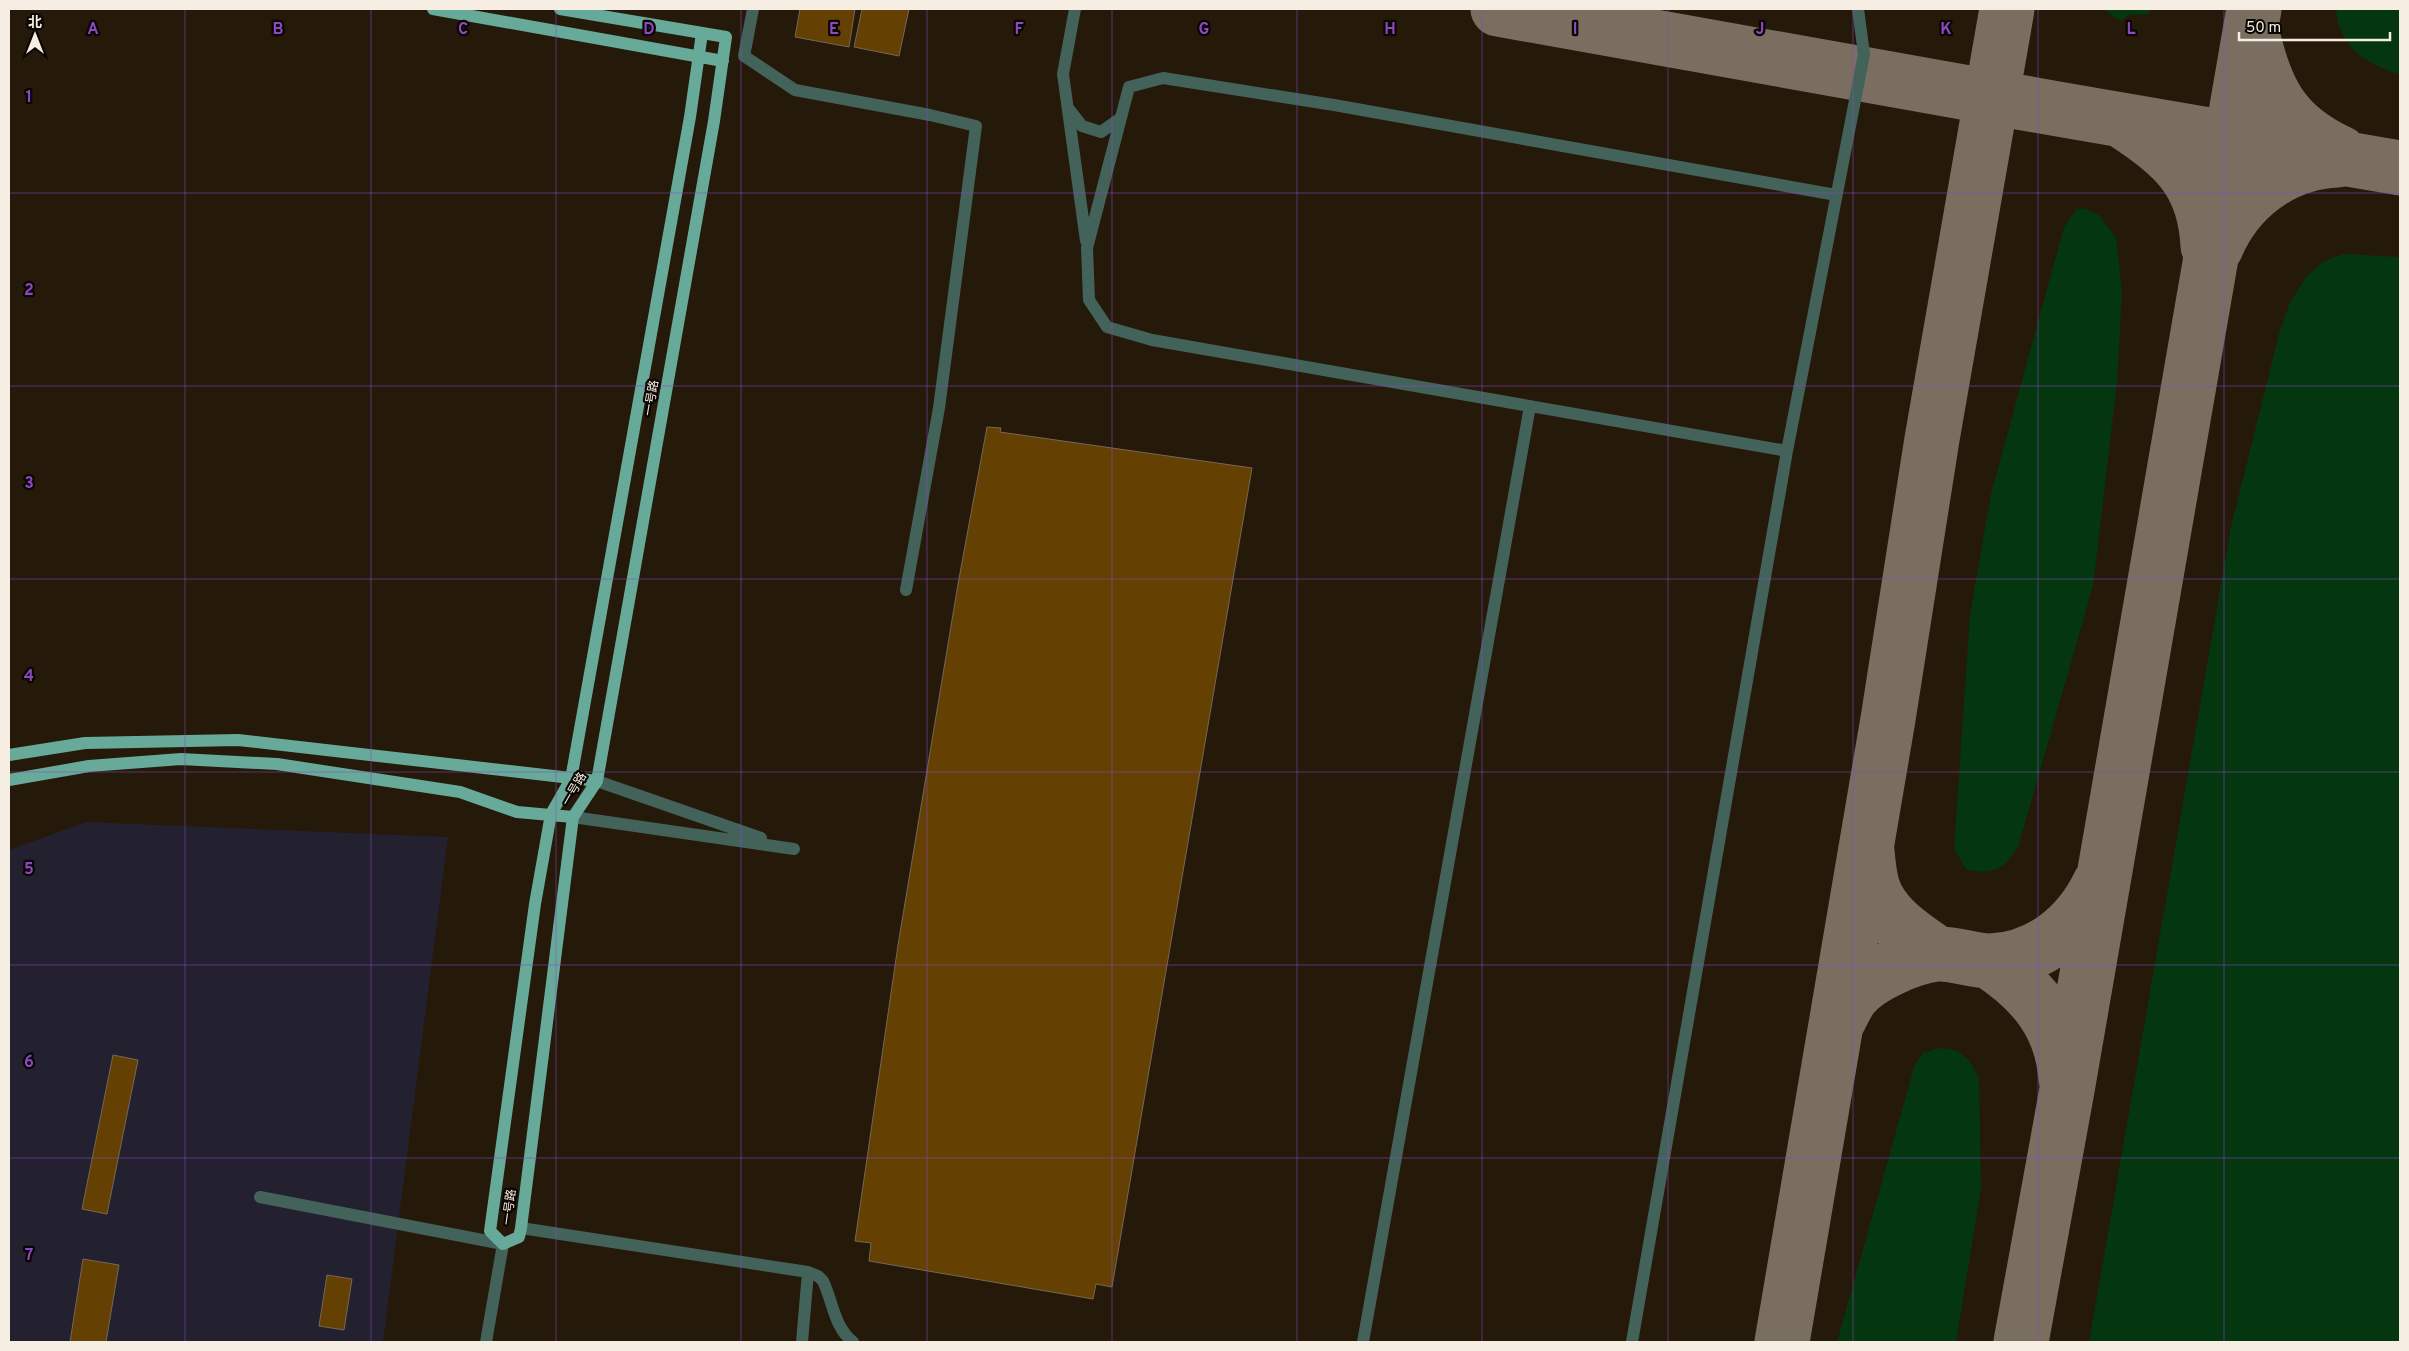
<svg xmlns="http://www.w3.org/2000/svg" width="2409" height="1351" font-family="Overpass,'Noto Sans SC',sans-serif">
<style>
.industrial{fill:#232030}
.green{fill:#04370f}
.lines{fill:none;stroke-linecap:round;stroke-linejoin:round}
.taxiway{stroke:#7a6e61;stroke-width:55}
.building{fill:#654003;stroke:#766755}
.minor{stroke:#43625a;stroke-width:12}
.major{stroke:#67aa9a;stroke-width:12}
.grid{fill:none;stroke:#8d49c4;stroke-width:1;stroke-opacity:0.55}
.labels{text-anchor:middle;stroke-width:4.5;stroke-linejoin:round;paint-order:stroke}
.street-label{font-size:12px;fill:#f6ede3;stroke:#0a0502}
.grid-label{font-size:16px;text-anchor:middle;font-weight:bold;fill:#8d49c4;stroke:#0a0502;stroke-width:4.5;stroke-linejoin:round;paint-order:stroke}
</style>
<rect width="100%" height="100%" fill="#251909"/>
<path class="industrial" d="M86,822L448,837L383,1342H9V850Z"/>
<path class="green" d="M2103,9H2151L2148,14L2128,15L2121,21Z
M2336,9H2400V74C2366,65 2339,46 2336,9Z
M2085,208L2100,216L2116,238L2122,292L2117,383L2093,586L2018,847C2005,869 1992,876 1966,869L1954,849L1970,615L1991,494L2064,227L2076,210Z
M2344,254L2400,257V1342H2089L2231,527L2279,334L2290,302L2307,276L2324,261Z
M1939,1048L1956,1050L1970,1061L1979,1078L1981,1188L1956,1342H1837L1915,1064L1923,1053Z"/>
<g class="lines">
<path class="taxiway" d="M1498,9L2058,109L2400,168
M2251,30C2266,90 2280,125 2340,153
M2124,122C2175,155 2205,182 2208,246
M2216,247C2237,197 2283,162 2338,160
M1867,851C1868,862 1869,874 1872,885C1880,916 1913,937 1938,954
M1989,961C2033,990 2062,1024 2066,1079
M1837,1023C1842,1014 1846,1004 1852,996C1868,976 1911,957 1937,954C1954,953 1973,961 1990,961C2040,959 2079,927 2100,883
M1782,1342L1888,719L1932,439L2007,9
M2021,1342L2067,1090L2254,9"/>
</g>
<path class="building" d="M800,9H855L849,47L795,37Z
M862,9H909L899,56L854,47Z
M987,427L1001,428L1000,432L1252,468L1112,1287L1096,1284L1093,1299L869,1261L871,1243L855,1241L898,945L958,584Z
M113,1055L138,1060L107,1214L82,1209Z
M83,1259L119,1265L106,1342H70Z
M327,1275L352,1279L344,1330L319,1326Z"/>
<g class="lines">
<path class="minor" d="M753,9L744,56L795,90L930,115L976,126L939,408L906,590
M1075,9L1063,74L1086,241
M1068,108L1082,126L1101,132L1121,118
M1787,451L1152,340L1107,327L1089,300L1087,248L1129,87L1163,78L1334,105L1836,195
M597,781L761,838
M573,817L794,849
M260,1197L503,1244L486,1342
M521,1228L808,1272L818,1276L823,1281C833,1302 834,1327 853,1342
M802,1342L808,1272
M1363,1342L1530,406
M1632,1342L1787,451L1864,54L1858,9"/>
<path class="major" d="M433,9L723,61
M560,9L726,37L714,121L597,781L573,817L521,1228L519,1237L503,1244L490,1231L535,904L551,814L571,779L690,117L702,33
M9,755L85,743L238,740L597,781
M9,780L89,766L181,759L277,764L460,792L517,812L573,817"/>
</g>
<path class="grid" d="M185,9V1342M371,9V1342M556,9V1342M741,9V1342M927,9V1342M1112,9V1342M1297,9V1342M1482,9V1342M1668,9V1342M1853,9V1342M2038,9V1342M2224,9V1342M9,193H2400M9,386H2400M9,579H2400M9,772H2400M9,965H2400M9,1158H2400"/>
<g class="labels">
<g class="street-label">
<text transform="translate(651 398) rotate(-80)" y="4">一号路</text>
<text transform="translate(574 789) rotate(-60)" y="4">一号路</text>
<text transform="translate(509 1207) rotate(-82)" y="4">一号路</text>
</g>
</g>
<g class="grid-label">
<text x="93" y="34">A</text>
<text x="278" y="34">B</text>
<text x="463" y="34">C</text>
<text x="649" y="34">D</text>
<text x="834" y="34">E</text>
<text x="1019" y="34">F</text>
<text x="1204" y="34">G</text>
<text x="1390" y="34">H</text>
<text x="1575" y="34">I</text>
<text x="1760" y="34">J</text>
<text x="1946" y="34">K</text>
<text x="2131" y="34">L</text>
<text x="29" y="102">1</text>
<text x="29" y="295">2</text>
<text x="29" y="488">3</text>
<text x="29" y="681">4</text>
<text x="29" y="874">5</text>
<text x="29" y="1067">6</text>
<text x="29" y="1260">7</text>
</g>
<rect width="2409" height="1351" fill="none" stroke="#f6ede3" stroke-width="20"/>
<g transform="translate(35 35)" stroke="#0a0502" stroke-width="4" paint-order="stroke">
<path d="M0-4L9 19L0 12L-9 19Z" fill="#f6ede3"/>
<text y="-8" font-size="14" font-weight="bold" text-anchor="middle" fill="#f6ede3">北</text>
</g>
<path d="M2239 32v8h151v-8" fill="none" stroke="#f6ede3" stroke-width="2.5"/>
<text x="2246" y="32" font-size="15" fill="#f6ede3" stroke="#0a0502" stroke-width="4" paint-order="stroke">50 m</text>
</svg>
